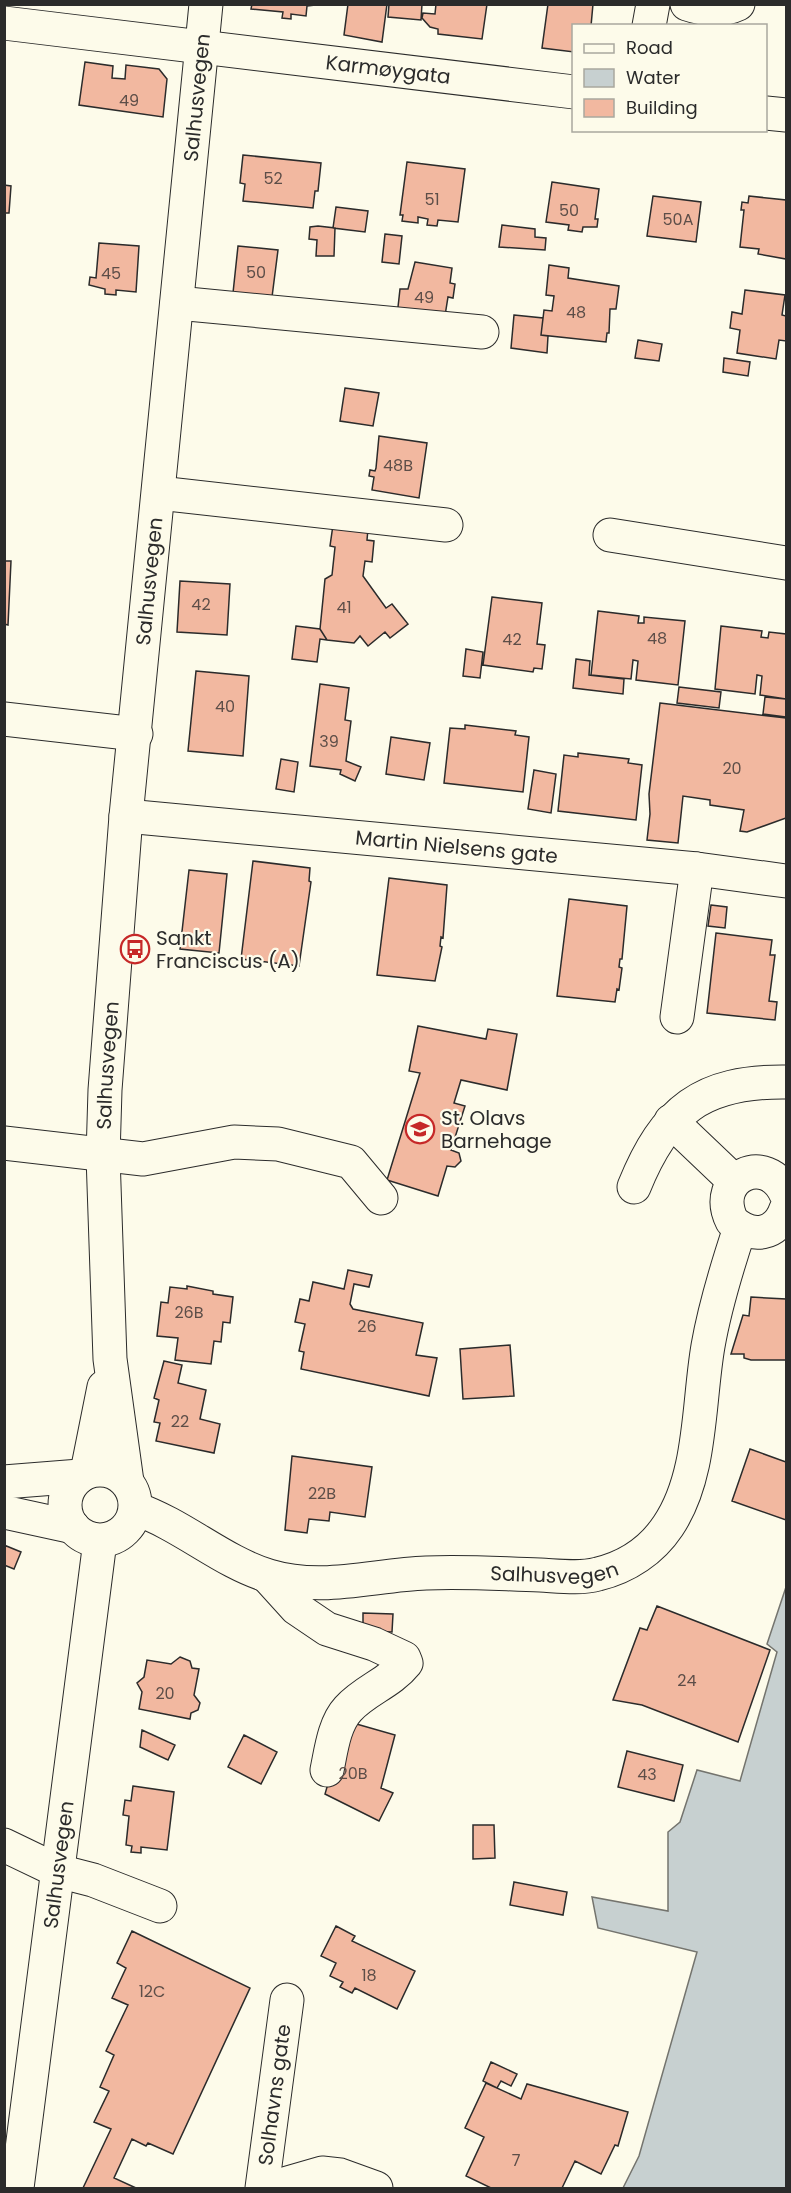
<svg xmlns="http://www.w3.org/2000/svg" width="791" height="2193" font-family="Poppins,sans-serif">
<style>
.water{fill:#c7d0d0;stroke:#74746e;stroke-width:1.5}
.building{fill:#f2b8a0;stroke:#2b2b2b;stroke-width:1.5}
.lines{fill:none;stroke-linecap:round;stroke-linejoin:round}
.minor-casing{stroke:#2b2b2b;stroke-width:35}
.major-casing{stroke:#2b2b2b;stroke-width:35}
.minor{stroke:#fdfbea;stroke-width:33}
.major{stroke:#fdfbea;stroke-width:33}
.labels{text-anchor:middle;stroke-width:4.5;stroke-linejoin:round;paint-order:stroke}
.number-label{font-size:16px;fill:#5d4e48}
.street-label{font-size:20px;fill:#2b2b2b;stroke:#fdfbea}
.poi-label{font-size:20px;fill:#2b2b2b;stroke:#fdfbea;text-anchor:start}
</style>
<rect width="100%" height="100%" fill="#fdfbea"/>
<path class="water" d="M786,1587V2188H623L639,2156L697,1952L598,1928L592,1897L668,1911V1832L680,1822L697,1770L740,1781L777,1652L767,1644Z"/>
<path class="building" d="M252,4H324L307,6L306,16L291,14V19L282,18L283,12L251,9Z
M348,4H387L382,42L344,35Z
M389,4H422L421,20L388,17Z
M436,4H487L482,39L438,34V29L430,27L422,18L423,13L435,14Z
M548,4H593L591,26H574V52L542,48Z
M85,62L113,66L112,78L125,79L126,65L159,69L167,79L163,117L79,105Z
M243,155L321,163L318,191H315L313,208L243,201L245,184L240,183Z
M407,162L465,169L458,222L438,220L437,226L427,225L428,219L418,217V223L402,221L403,215H400Z
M552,182L599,189L595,219H598L597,227H583L582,232L568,230L569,225L546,222Z
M4,185L11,186L9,213H4Z
M653,196L701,202L696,242L647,236Z
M749,196L786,200V259L758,254L759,249L740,247L744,210H741L742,202L748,203Z
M336,207L368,211L365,232L333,228Z
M502,225L535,229V237L546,238L545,250L499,247Z
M318,226L335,228L334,256H316L317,240L309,239L310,227Z
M385,234L402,236L399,264L382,262Z
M99,243L139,246L136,292L116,290V295L105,294V289L89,285L90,277L96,278Z
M238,246L278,250L272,297L233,293Z
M415,262L452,268L450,283L455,284L453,298L448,297L444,322L397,316L400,289H408Z
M549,265L569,268L568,278L619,286L616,309H610L609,333H607L606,342L541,335L544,310L552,311L554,296L546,295Z
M745,290L785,295L782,315L786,316V341L779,340L776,359L737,353L740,330L730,328L732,312L742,314Z
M514,315L543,318L541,335L548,336L547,353L511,348Z
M638,340L662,344L659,361L635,358Z
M724,358L750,362L748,376L723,372Z
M345,388L379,393L373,426L340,421Z
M379,436L427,443L419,498L372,490L374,477L369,476L370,470L375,471L376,468Z
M333,525L368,529L367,540L374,541L372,562L365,561L363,576L386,608L392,604L408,624L390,638L385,632L368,646L360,636L354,643L327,640L320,629L325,579L332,575L335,547L330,546Z
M4,561H11L8,625L4,624Z
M180,581L230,584L227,635L177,632Z
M492,597L542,603L537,644L545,645L542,669L534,668L533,672L483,665Z
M598,611L639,616L638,623H644V617L685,621L678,685L636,680L638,661L633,660L631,679L591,675Z
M296,626L320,629L327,640L320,639L317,662L292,659Z
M721,626L762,631L761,637L768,638L769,632L786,634V699L760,695L762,676L757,675L755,694L715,689Z
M466,649L483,652L480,678L463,676Z
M576,659L590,661L589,675L624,679L623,694L573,688Z
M196,671L249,676L243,756L188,751Z
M320,684L349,688L345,720L351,721L346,761L361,767L355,781L340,774L341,770L310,766Z
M679,687L721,692L719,708L677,703Z
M765,697L786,699V717L763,714Z
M660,703L786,718V818L747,832L740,831L744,810L710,805V800L683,796L678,843L647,840L650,814L649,794Z
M465,725L516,731L515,735L529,737L523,792L444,783L450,728L465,729Z
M391,737L430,743L424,780L386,774Z
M578,753L629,759L628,763L642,765L636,820L558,811L564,755L578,757Z
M281,759L298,762L294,792L276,789Z
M534,770L556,774L551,813L528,809Z
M253,861L310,868L309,881L311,882L299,966L241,959Z
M189,870L227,874L219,953L180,949Z
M389,878L447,885L443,938L441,937L440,946L442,947L435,981L377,975Z
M569,899L627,906L622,959H620L619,967L622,968L619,990L617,989L615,1002L557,996Z
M711,905L727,907L725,928L708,926Z
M716,933L772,940L770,955H775L769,1001L777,1002L775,1020L707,1013Z
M418,1026L486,1039L488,1029L517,1034L507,1090L461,1080L454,1103L465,1106L451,1150L459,1153L461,1161L455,1167L447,1166L438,1196L387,1180L420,1073L409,1071Z
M348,1270L372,1275L369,1287L354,1284L350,1304L353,1309L423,1323L416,1355L437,1358L429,1396L301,1369L304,1352L299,1351L305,1324L295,1322L300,1299L309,1301L313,1282L344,1289Z
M187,1286L213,1291V1294L233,1297L230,1323L223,1322L221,1342L214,1341L211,1364L175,1360L178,1338L157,1336L161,1302L168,1303L170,1287L187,1289Z
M751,1297L786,1299V1360H751L744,1358V1354H731L743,1315L749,1316Z
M510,1345L514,1396L463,1399L460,1349Z
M164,1361L182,1365L178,1383L206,1390L200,1419L220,1424L214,1453L156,1441L160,1423L154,1422L159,1400L154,1398Z
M750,1449L786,1462V1520L732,1501Z
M292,1456L372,1467L365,1517L330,1512L329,1521L309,1519L307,1533L285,1530Z
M4,1545L21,1552L14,1569L4,1565Z
M657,1606L770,1650L738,1742L642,1705L613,1700L640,1628L647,1630Z
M363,1613L393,1614L392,1632L363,1631Z
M180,1657L190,1661L192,1668L199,1669L194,1695L200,1703L198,1710L191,1713L190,1719L139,1709L142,1692L137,1683L144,1677L147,1660L171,1664Z
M346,1721L395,1735L381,1788L393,1793L379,1821L325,1794Z
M142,1730L175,1745L168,1760L140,1747Z
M244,1735L277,1752L261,1784L228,1767Z
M627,1751L683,1765L674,1801L618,1787Z
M133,1786L174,1792L167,1850L141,1847V1853L131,1852L132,1846L126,1845L129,1816L123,1815L125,1800L131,1801Z
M473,1825H494L495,1858L473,1859Z
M514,1882L567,1892L563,1915L510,1905Z
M336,1926L355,1936L352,1941L415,1971L397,2009L355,1988L352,1993L340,1987L343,1982L330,1976L336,1963L321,1956Z
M132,1931L250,1988L173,2154L148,2143L146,2146L132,2139L114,2178L136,2188H83L111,2129L94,2122L109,2091L100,2087L114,2055L106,2051L128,2005L112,1998L126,1968L117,1963Z
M491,2062L517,2074L511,2086L501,2081L497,2088L483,2081Z
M486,2083L521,2099L527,2084L628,2112L618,2146L615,2145L601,2174L575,2161L562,2188H491L466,2176L484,2137L465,2128Z"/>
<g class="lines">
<g class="minor-casing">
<g id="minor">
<path d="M687,4C705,10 721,12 738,4"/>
<path id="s1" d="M4,23L574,92"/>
<path d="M649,26L653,4"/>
<path d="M766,113L786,115"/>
<path d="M177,303L482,332"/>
<path d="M159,493L446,525"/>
<path d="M610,535L786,563"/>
<path d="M4,719L136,734"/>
<path id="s2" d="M126,816L697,869L786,881"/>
<path d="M677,1017L697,869"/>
<path d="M671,1121L734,1181"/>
<path d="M4,1143L143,1159L234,1142L278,1144L351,1162L381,1198"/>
<path d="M634,1187C665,1110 702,1081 786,1082"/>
<path d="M786,1194C767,1151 710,1177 732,1221C751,1239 777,1236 786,1209"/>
<path id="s3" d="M136,1509C183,1525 222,1562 269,1576C322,1592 373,1575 426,1573C464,1571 502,1574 540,1575C559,1576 580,1579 598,1574C627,1567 652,1550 668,1526C702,1476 698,1404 708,1346C715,1306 727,1267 740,1228"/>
<path d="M267,1576L296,1608L327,1629L374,1644L404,1658L406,1663C390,1683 365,1690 348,1709C334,1724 331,1751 327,1770"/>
<path d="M4,1845L58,1871L93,1880L160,1906"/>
<path id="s4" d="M17,2188L100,1541"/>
<path id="s5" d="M262,2188L287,2000"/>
<path d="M270,2188L322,2173L340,2175L376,2188"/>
</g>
</g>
<g class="major-casing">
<g id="major">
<circle cx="100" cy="1505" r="35"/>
<path d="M87,1472L104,1387"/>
<path d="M4,1482L80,1476"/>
<path id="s6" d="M127,1482L110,1359L103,1156L105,1090L126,816L206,4"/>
<path d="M4,1512L73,1527"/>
</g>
</g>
<use href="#minor" class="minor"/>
<use href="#major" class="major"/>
</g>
<defs>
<g id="bus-ring" transform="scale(1.5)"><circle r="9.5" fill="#fdfbea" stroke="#c62828" stroke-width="1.5"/><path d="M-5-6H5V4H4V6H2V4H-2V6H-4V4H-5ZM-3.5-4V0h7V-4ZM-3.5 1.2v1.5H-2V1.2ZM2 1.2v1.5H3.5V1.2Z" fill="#c62828"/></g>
<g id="school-ring" transform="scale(1.5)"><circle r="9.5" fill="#fdfbea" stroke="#c62828" stroke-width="1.5"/><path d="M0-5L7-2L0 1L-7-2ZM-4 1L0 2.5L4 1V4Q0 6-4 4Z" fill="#c62828"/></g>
</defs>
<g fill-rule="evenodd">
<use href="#bus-ring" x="135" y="949"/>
<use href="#school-ring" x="420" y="1129"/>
</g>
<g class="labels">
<g class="number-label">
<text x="129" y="106">49</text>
<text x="273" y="184">52</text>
<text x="432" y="205">51</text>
<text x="569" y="216">50</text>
<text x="678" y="225">50A</text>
<text x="256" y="278">50</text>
<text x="111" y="279">45</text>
<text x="424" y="303">49</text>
<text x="576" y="318">48</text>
<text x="398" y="471">48B</text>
<text x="201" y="610">42</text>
<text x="344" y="613">41</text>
<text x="657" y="644">48</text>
<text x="512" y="645">42</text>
<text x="225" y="712">40</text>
<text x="329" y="747">39</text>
<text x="732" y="774">20</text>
<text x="189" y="1318">26B</text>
<text x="367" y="1332">26</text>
<text x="180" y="1427">22</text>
<text x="322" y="1499">22B</text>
<text x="687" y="1686">24</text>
<text x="165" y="1699">20</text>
<text x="353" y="1779">20B</text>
<text x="647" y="1780">43</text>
<text x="369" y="1981">18</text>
<text x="152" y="1997">12C</text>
<text x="516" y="2166">7</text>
</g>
<g class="street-label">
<text dy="7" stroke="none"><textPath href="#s1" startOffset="387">Karmøygata</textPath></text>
<text dy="7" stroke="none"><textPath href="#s6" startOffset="1390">Salhusvegen</textPath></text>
<text dy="7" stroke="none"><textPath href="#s6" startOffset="904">Salhusvegen</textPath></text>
<text dy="7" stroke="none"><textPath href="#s2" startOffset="332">Martin Nielsens gate</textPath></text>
<text dy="7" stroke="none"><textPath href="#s6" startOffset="418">Salhusvegen</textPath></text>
<text dy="7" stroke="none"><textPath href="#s3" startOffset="436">Salhusvegen</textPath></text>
<text dy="7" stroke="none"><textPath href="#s4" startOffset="326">Salhusvegen</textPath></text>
<text dy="7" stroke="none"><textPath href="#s5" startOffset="94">Solhavns gate</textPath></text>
</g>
<g class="poi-label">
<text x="156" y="945">Sankt<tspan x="156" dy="23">Franciscus (A)</tspan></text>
<text x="441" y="1125">St. Olavs<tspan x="441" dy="23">Barnehage</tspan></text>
</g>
</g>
<rect width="791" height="2193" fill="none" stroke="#2b2b2b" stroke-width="12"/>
<rect x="572" y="24" width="195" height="108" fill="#fdfbea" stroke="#a9a89e" stroke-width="1.5"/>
<rect x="584" y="44" width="30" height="9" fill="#fdfbea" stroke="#a9a89e" stroke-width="1.5"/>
<text x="626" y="54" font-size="18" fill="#2b2b2b">Road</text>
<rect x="584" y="69" width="30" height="18" fill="#c7d0d0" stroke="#a9a89e" stroke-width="1.5"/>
<text x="626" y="84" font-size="18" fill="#2b2b2b">Water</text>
<rect x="584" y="99" width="30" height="18" fill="#f2b8a0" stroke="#a9a89e" stroke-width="1.5"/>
<text x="626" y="114" font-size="18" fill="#2b2b2b">Building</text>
</svg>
